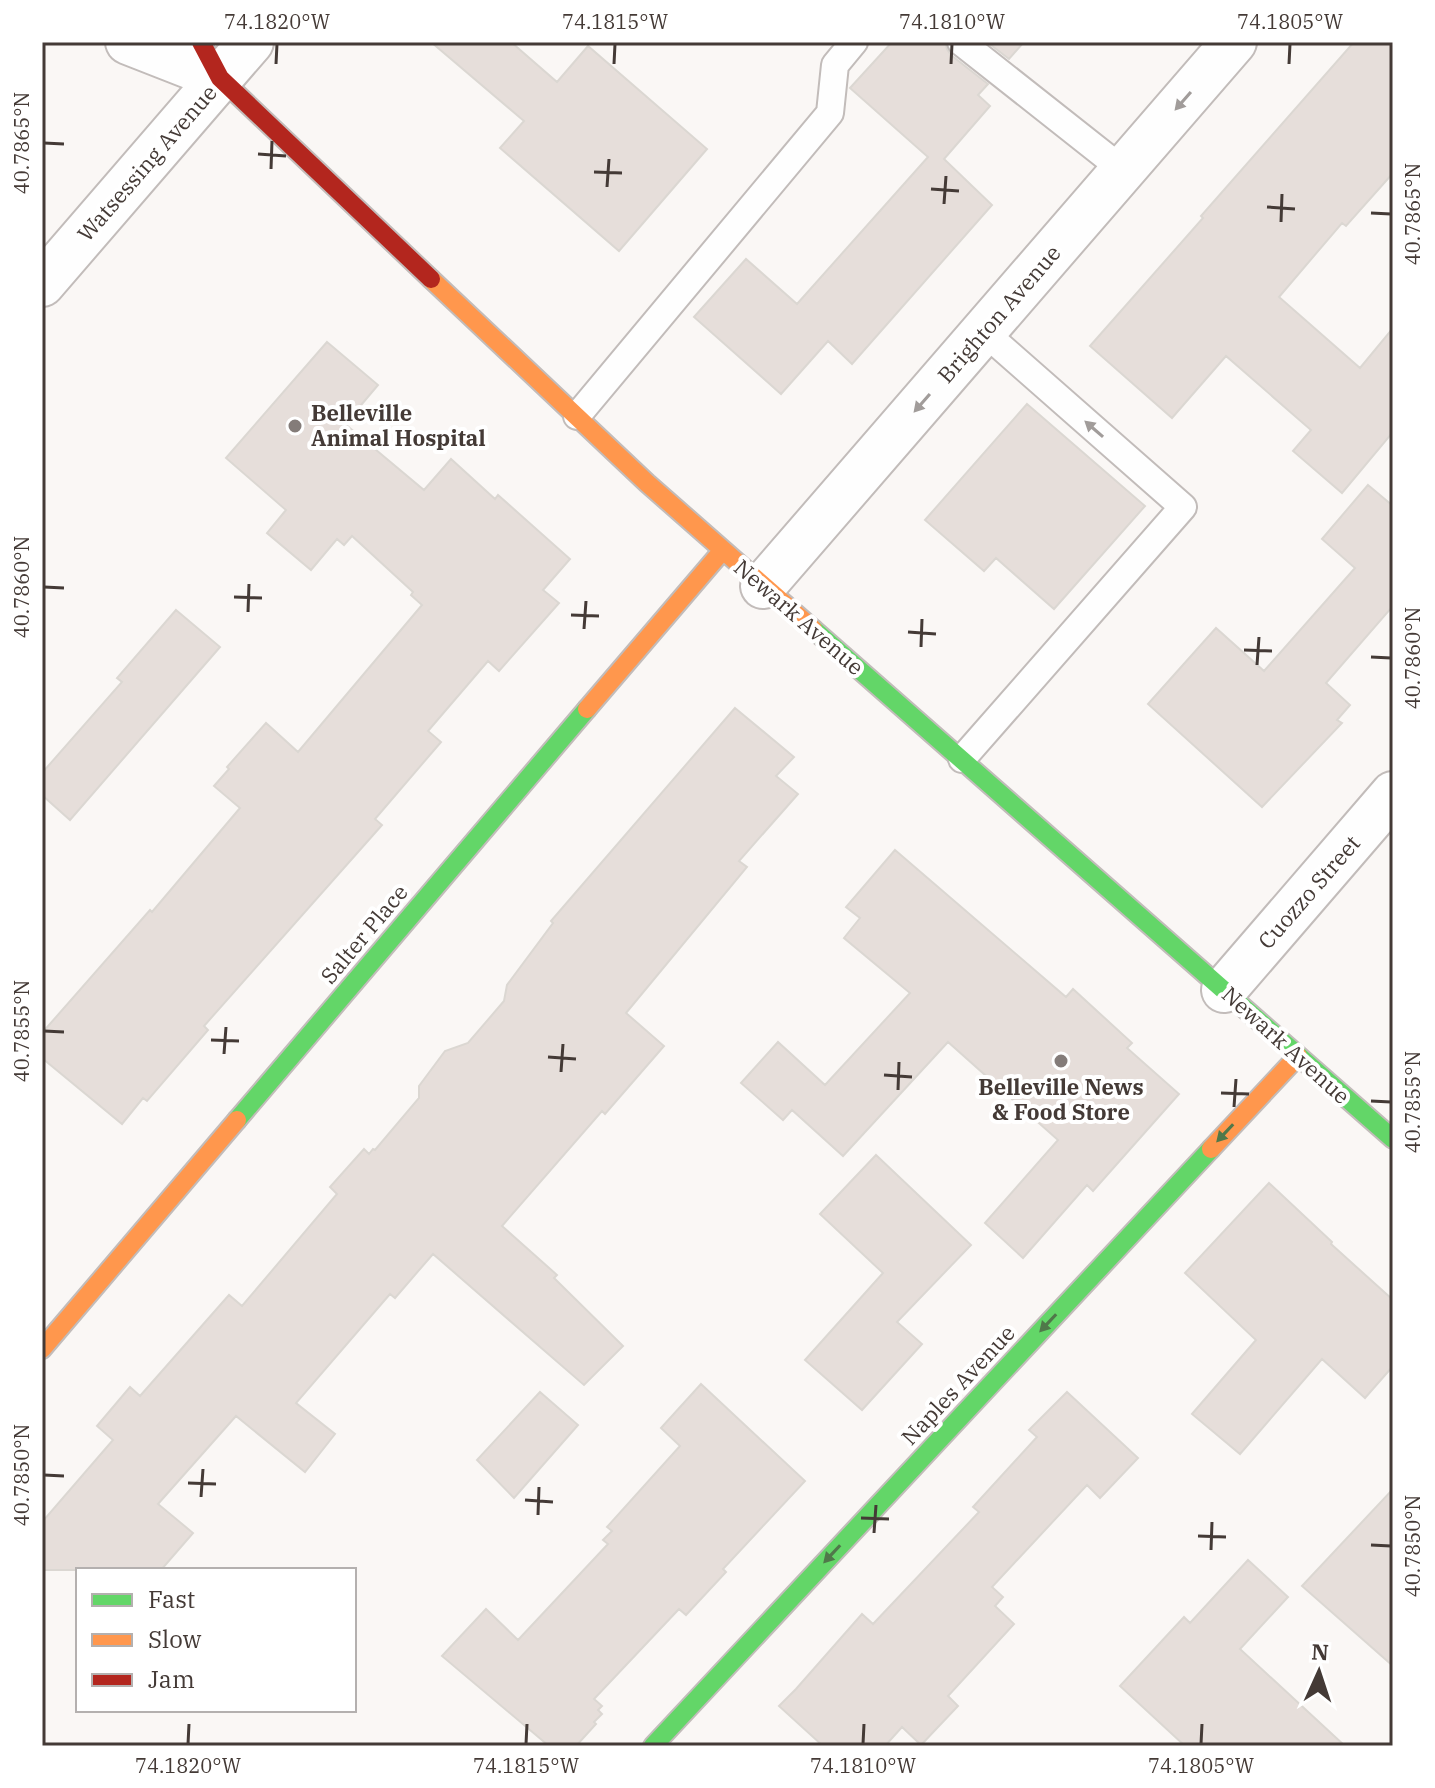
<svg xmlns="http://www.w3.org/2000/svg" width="1435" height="1788" font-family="'IBM Plex Serif',serif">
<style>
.building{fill:#e6deda;stroke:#dbd7d2;stroke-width:2}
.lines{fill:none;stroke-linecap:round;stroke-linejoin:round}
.lane-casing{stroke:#c2bcba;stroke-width:30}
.street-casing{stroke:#c2bcba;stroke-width:48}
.fast-casing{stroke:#c2bcba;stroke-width:22}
.slow-casing{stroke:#c2bcba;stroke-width:22}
.jam-casing{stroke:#c2bcba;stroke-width:22}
.lane{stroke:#fefefe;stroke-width:26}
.street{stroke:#fefefe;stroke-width:44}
.fast{stroke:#63d668;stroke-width:18}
.slow{stroke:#ff974d;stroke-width:18}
.jam{stroke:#b3261e;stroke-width:18}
.oneway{fill:#a19c9a}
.oneway2{fill:#50784a}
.ticks{fill:none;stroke:#443a36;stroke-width:3}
.poi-dot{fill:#847c79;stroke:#fff;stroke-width:3}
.labels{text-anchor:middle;stroke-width:8;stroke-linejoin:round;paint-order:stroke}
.street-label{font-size:22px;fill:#443a36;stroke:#fff}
.poi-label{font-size:22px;font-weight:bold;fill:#443a36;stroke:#fff;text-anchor:start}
.neatline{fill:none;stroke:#443a36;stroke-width:3}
.ticks-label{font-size:20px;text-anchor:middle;fill:#443a36}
</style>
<rect width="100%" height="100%" fill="#faf7f5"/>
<path class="building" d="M431,42H511L557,82L588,46L707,149L619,251L500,148L524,121Z
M892,42H945L947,49L951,55L988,84L978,95L990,106L944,159L992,205L852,364L828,341L781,394L694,317L746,259L797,304L928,157L850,88Z
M987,42H1024L1009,59Z
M1354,42H1393V173L1346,226L1342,223L1279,297L1360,368L1393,328V432L1342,493L1293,451L1311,430L1226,356L1172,418L1090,346L1203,218L1201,216Z
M327,342L378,385L345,424L424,490L451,459L495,499L498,495L570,559L543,590L559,603L499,671L488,661L428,731L441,742L375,819L382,825L204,1026L208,1030L147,1101L143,1098L122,1124L42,1058V1033L150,910L152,912L240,808L214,786L229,769L227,767L266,723L298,752L422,605L411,595L413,592L352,536L344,545L337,539L311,570L267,533L286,510L226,458Z
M1027,404L1145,506L1054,609L996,558L984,571L925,520Z
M1368,485L1393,506V606L1326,683L1350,705L1337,720L1342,723L1262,807L1148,704L1216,628L1264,671L1355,568L1322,539Z
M176,610L220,647L70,820L42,795V773L122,682L117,678Z
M735,708L794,757L776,776L798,794L739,861L747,867L626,1013L664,1046L605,1114L602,1111L502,1226L557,1275L554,1278L623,1346L584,1385L433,1254L395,1298L390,1294L296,1403L335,1434L305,1472L236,1416L158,1504L193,1533L161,1570H42V1522L113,1440L97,1426L130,1387L140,1396L229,1295L242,1306L337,1194L330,1187L364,1149L369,1154L373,1149L375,1150L419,1098V1086L445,1051L468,1043L504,1001L507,985L553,923L551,921Z
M895,850L1066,997L1073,989L1132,1043L1127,1048L1179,1094L1093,1191L1087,1185L1023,1258L985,1223L1058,1140L948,1042L843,1156L792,1110L783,1120L741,1083L778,1042L825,1085L910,993L844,938L860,918L846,907Z
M876,1155L971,1245L897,1322L922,1344L862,1410L805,1360L883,1273L820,1214Z
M1269,1183L1332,1242L1331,1244L1393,1300V1366L1365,1398L1322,1359L1240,1454L1192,1414L1256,1340L1185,1273Z
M701,1384L805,1481L723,1569L726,1572L686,1615L679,1609L594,1699L602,1706L598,1710L602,1714L594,1722L596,1724L576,1746H549L442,1656L486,1609L518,1640L608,1544L603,1540L612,1531L607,1527L680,1446L661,1428Z
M540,1392L578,1425L514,1498L477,1460Z
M1067,1392L1138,1458L1100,1498L1087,1485L992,1587L1003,1597L995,1606L1014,1624L948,1696L958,1706L921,1745L902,1727L885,1746H823L779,1706L796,1689L862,1614L873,1624L979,1512L973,1507L1037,1437L1029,1430Z
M1393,1489V1666L1302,1586Z
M1248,1560L1288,1597L1240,1649L1345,1746H1185L1120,1686L1184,1617L1190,1623Z"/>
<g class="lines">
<g class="lane-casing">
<path id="lane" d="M961,42L1123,170
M577,416L830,113L835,65L854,42
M962,759L1183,507L984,332"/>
</g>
<g class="street-casing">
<path id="street" d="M128,42L220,78
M42,284L251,42
M763,586L1234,42
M1224,990L1393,794"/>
</g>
<g class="fast-casing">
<path id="fast" d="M813,629L1393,1139
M237,1120L587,709
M653,1746L1211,1149"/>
</g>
<g class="slow-casing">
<path id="slow" d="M431,279L647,483L813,629
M587,709L723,550
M1211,1149L1298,1056
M42,1349L237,1120"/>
</g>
<g class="jam-casing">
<path id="jam" d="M201,42L220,78L431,279"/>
</g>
<use href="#lane" class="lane"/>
<use href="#street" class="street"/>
<use href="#fast" class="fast"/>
<use href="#slow" class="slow"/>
<use href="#jam" class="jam"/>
</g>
<defs><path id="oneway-solid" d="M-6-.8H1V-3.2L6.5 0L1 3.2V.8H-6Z" transform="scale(2)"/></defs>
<g class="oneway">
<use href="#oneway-solid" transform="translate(1183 101) rotate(131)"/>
<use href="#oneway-solid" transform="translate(922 403) rotate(131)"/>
<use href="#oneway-solid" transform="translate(1094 429) rotate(-139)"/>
</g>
<g class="oneway2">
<use href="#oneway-solid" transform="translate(1225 1133) rotate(133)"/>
<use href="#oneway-solid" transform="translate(1048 1323) rotate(133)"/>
<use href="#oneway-solid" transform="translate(832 1554) rotate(133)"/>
</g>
<path class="ticks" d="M276,64L277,44M614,64L615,44M951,64L952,44M1289,64L1290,44M44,143L64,144M258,154L286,156M271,169L272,141M594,172L622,173M607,187L609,159M931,189L959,191M944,204L946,176M1267,207L1295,209M1371,213L1391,214M1281,222L1282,194M44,587L64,588M234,597L262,598M248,612L249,584M571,615L599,616M584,629L586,601M908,632L936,634M921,647L922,619M1244,650L1272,651M1371,657L1391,658M1257,665L1259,637M44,1031L64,1032M211,1040L239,1041M224,1054L226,1027M548,1057L576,1059M561,1072L563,1044M884,1075L912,1077M898,1090L899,1062M1221,1093L1249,1094M1371,1101L1391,1102M1234,1107L1236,1079M44,1475L64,1476M188,1483L216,1484M201,1497L203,1469M525,1500L553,1502M538,1515L539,1487M861,1518L889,1519M874,1533L876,1505M1198,1536L1226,1537M1371,1545L1391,1546M1211,1550L1212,1522M188,1744L189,1724M526,1744L527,1724M863,1744L864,1724M1201,1744L1202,1724"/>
<g class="poi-dot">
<circle cx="295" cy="426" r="8"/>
<circle cx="1061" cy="1061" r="8"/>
</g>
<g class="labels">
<g class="street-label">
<text transform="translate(147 163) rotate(-49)" y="8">Watsessing Avenue</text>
<text transform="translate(999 314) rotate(-49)" y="8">Brighton Avenue</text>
<text transform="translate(799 617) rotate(41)" y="8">Newark Avenue</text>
<text transform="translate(1309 892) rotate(-49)" y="8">Cuozzo Street</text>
<text transform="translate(364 934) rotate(-50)" y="8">Salter Place</text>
<text transform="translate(1286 1045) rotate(42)" y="8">Newark Avenue</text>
<text transform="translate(958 1385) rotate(-47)" y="8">Naples Avenue</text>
</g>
<g class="poi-label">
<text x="311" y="421">Belleville<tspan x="311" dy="25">Animal Hospital</tspan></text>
<text x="1061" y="1095" text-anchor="middle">Belleville News<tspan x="1061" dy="25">&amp; Food Store</tspan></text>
</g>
</g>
<rect width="1435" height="1788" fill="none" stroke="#ffffff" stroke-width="88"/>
<rect x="76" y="1568" width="280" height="144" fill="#ffffff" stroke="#b4b0af" stroke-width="2"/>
<rect x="92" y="1594" width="40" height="12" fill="#63d668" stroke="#b4b0af" stroke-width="2"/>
<text x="148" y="1608" font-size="24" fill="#443a36">Fast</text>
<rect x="92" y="1634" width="40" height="12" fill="#ff974d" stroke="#b4b0af" stroke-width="2"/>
<text x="148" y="1648" font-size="24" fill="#443a36">Slow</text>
<rect x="92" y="1674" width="40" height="12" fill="#b3261e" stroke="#b4b0af" stroke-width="2"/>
<text x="148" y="1688" font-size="24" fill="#443a36">Jam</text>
<g transform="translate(1319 1672) rotate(3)" stroke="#ffffff" stroke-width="6" paint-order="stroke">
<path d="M0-6L14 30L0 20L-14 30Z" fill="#443a36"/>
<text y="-12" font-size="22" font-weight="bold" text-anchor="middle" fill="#443a36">N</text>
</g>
<rect x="44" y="44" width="1347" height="1700" class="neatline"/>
<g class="ticks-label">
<text x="277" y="29">74.1820°W</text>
<text x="615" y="29">74.1815°W</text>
<text x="952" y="29">74.1810°W</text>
<text x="1290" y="29">74.1805°W</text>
<text transform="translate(22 143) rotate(-90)" y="7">40.7865°N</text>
<text transform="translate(1413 214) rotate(-90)" y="7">40.7865°N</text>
<text transform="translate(22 587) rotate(-90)" y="7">40.7860°N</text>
<text transform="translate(1413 658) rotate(-90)" y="7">40.7860°N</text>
<text transform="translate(22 1031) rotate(-90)" y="7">40.7855°N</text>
<text transform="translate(1413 1102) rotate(-90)" y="7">40.7855°N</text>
<text transform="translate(22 1475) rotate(-90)" y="7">40.7850°N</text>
<text transform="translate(1413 1546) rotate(-90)" y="7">40.7850°N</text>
<text x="188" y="1773">74.1820°W</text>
<text x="526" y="1773">74.1815°W</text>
<text x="863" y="1773">74.1810°W</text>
<text x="1201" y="1773">74.1805°W</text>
</g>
</svg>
